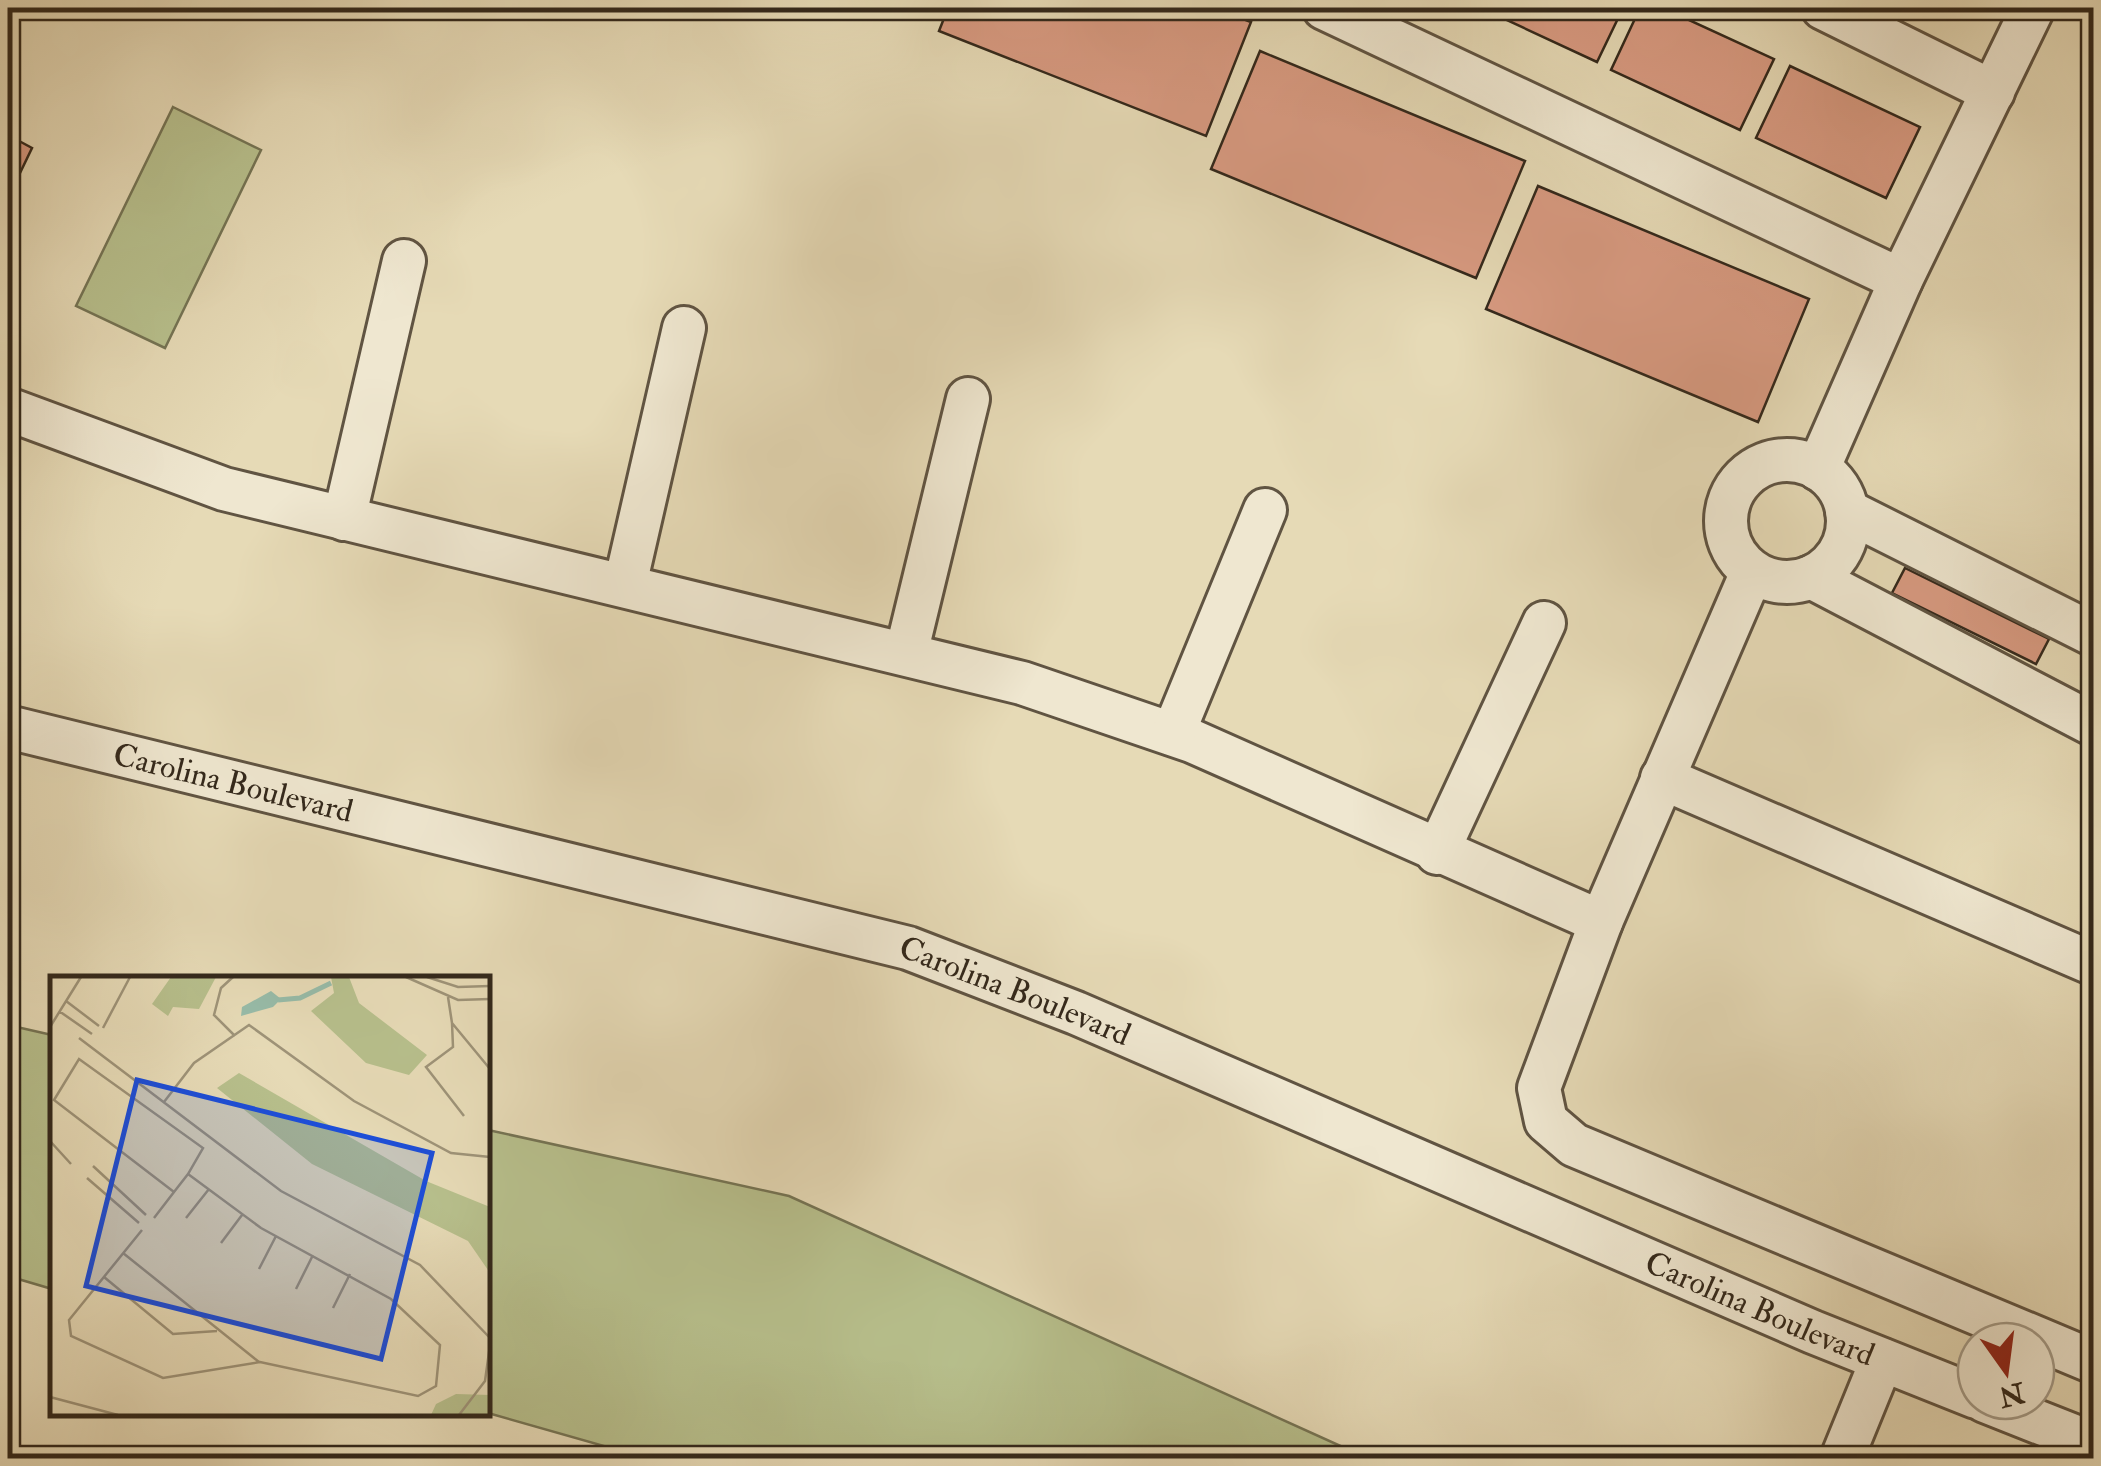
<svg xmlns="http://www.w3.org/2000/svg" width="2101" height="1466" font-family="'IM FELL Double Pica',serif">
<style>
.green{fill:#b7bf8c;stroke:#757454;stroke-width:2.5}
.building{fill:#d89a81;stroke:#33281b;stroke-width:2.5}
.lines{fill:none;stroke-linecap:round;stroke-linejoin:round}
.minor-casing{stroke:#605442;stroke-width:48}
.minor{stroke:#efe7d0;stroke-width:42}
.labels{text-anchor:middle;stroke-width:9;stroke-linejoin:round;paint-order:stroke}
.street-label{font-size:32px;fill:#33281b;stroke:#efe7d0}
.inset-river{fill:none;stroke:#97bba8;stroke-width:5}
.inset-road{fill:none;stroke:#9e9378;stroke-width:2.5}
.view{fill:#1d4ed8;fill-opacity:0.15;stroke:#1d4ed8;stroke-width:5}
.inset-edge{fill:none;stroke:#33281b;stroke-width:5}
</style>
<rect width="100%" height="100%" fill="#e6dab6"/>
<filter id="stains"><feTurbulence type="fractalNoise" baseFrequency=".002" numOctaves="4"/><feColorMatrix values="0 0 0 0 .2 0 0 0 0 .09 0 0 0 0 .02 0 0 0 .5 -.17"/></filter>
<radialGradient id="worn" r=".72"><stop offset=".6" stop-color="#630" stop-opacity="0"/><stop offset="1" stop-color="#630" stop-opacity=".3"/></radialGradient>
<path class="green" d="M173,107L261,150L165,348L76,306Z
M8,1025L52,1035V1289L8,1276Z
M488,1130L789,1196L1367,1458H646L488,1413Z"/>
<path class="building" d="M948,8H1214L1251,22L1206,136L939,31Z
M1481,8H1623L1597,62Z
M1640,8H1663L1774,59L1740,130L1611,70Z
M1260,51L1525,161L1476,278L1211,169Z
M1790,66L1920,127L1886,198L1756,138Z
M8,135L32,148L8,198Z
M1538,186L1809,299L1758,422L1486,309Z
M1905,568L2049,639L2036,664L1892,593Z"/>
<g class="lines">
<g class="minor-casing">
<g id="minor">
<path d="M1324,8L1901,280"/>
<path d="M1823,8L1993,92"/>
<path d="M8,409L224,489L1022,683L1192,741L1601,922"/>
<circle cx="1787" cy="521" r="61"/>
<path d="M1818,469L1901,280L2033,8"/>
<path d="M1847,511L2094,635"/>
<path d="M344,519L404,261"/>
<path d="M1752,572L1601,922L1539,1088L1546,1121L1574,1145L2094,1362"/>
<path d="M1811,577L2094,725"/>
<path d="M625,585L684,328"/>
<path d="M906,654L968,399"/>
<path id="s1" d="M8,727L908,948L1076,1013L1813,1332L1976,1397"/>
<path d="M1173,734L1265,510"/>
<path d="M1662,778L2094,964"/>
<path d="M1437,853L1544,623"/>
<path d="M1985,1401L2094,1444"/>
<path d="M1842,1458L1882,1360"/>
</g>
</g>
<use href="#minor" class="minor"/>
</g>
<g class="labels">
<g class="street-label">
<text dy="11" stroke="none"><textPath href="#s1" startOffset="232">Carolina Boulevard</textPath></text>
<text dy="11" stroke="none"><textPath href="#s1" startOffset="1042">Carolina Boulevard</textPath></text>
<text dy="11" stroke="none"><textPath href="#s1" startOffset="1852">Carolina Boulevard</textPath></text>
</g>
</g>
<g transform="translate(50 976)">
<rect width="440" height="440" fill="#e6dab6"/>
<path d="M121,1H166L149,33L123,31L118,40L102,28ZM281,1H299L309,27L377,79L359,99L316,87L261,35L284,17ZM189,97L376,205L440,231V297L418,265L262,188L167,112ZM406,418L440,419V439H381L386,428Z" fill="#b7bf8c"/>
<path d="M221,15L231,23L223,31L191,40L192,31Z" fill="#97bba8"/>
<path class="inset-river" d="M228,24L250,22L281,7"/>
<path class="inset-road" d="M183,1L171,12L164,39L185,60M356,1L408,24L440,23M377,1L408,11L440,10M398,21L402,47L440,93M16,25L49,50M9,35L42,58M402,47L403,71L376,91L414,140M0,51L31,1M53,52L80,1M29,62L231,215L370,289L440,362M114,126L144,87L199,49L304,125L401,177L440,181M0,165L21,188M43,190L96,239M37,202L89,247M104,242L124,216L138,198L153,172L29,83L4,124L124,216M136,242L159,213M92,254L19,344L21,360L113,402L210,386L368,420L386,410L390,369L341,323L211,252L138,198M171,267L192,239M73,277L209,386M209,293L226,260M54,301L123,358L167,355M246,313L263,279M283,332L300,298M0,421L68,439M409,439L435,405L440,369"/>
<path class="view" d="M87,104L382,177L331,383L36,310Z"/>
<rect width="440" height="440" class="inset-edge"/>
</g>
<rect width="2101" height="1466" fill="none" stroke="#e6dab6" stroke-width="40"/>
<rect x="10" y="10" width="2081" height="1446" fill="none" stroke="#33281b" stroke-width="5"/>
<rect x="20" y="20" width="2061" height="1426" fill="none" stroke="#33281b" stroke-width="2.5"/>
<g transform="translate(2006 1371) rotate(166)"><circle r="48" fill="#efe7d0" stroke="#a49b88" stroke-width="2.5"/>
<path d="M0-8L18 38L0 25L-18 38Z" fill="#8f2418"/>
<text y="-15" font-size="28" font-weight="bold" text-anchor="middle" fill="#33281b">N</text>
</g>
<rect width="100%" height="100%" filter="url(#stains)"/>
<rect width="100%" height="100%" fill="url(#worn)"/>
</svg>
